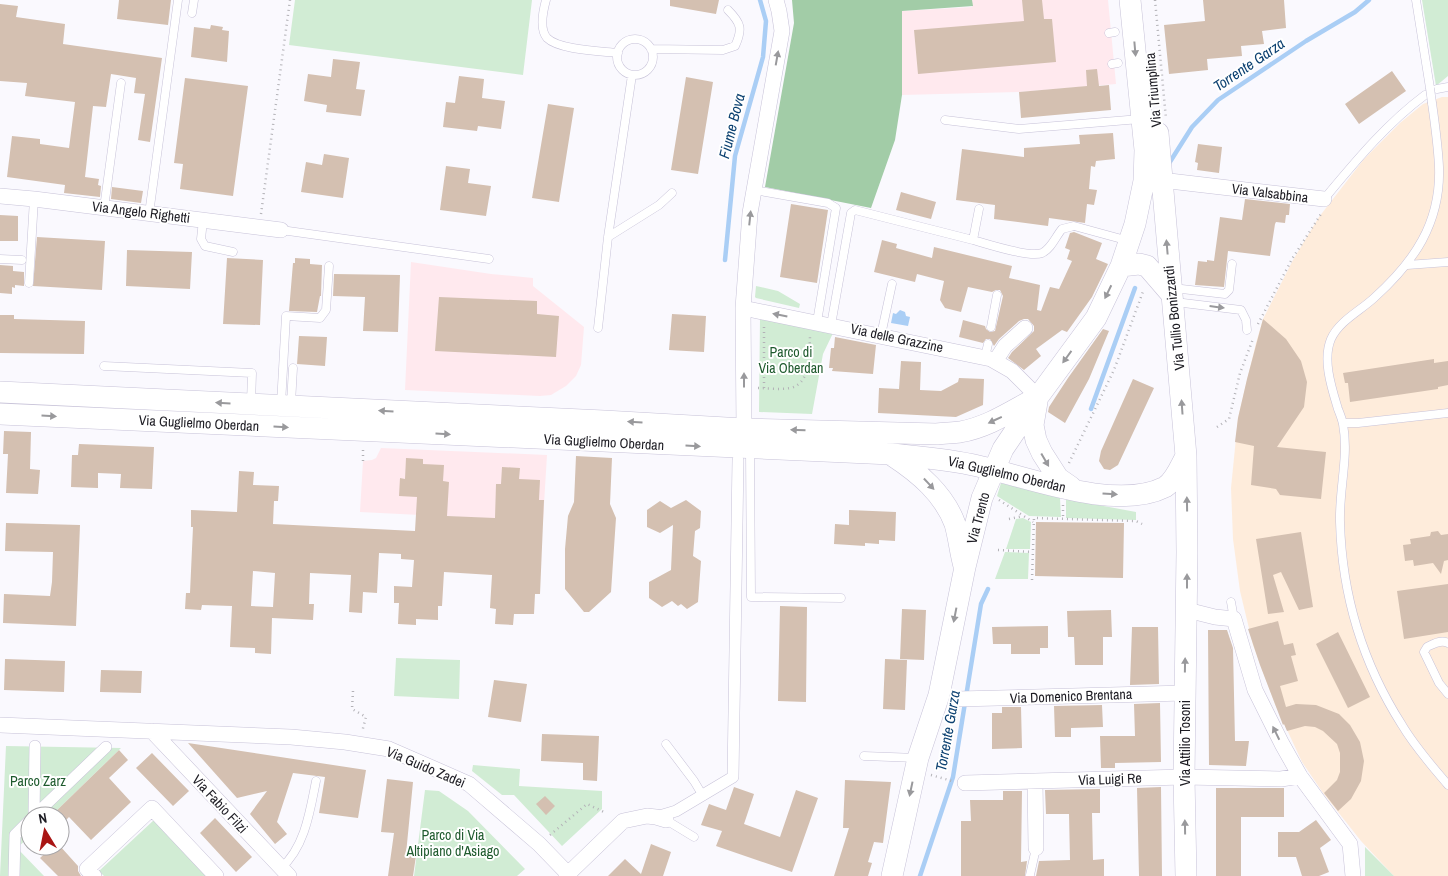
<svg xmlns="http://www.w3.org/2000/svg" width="1448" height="876" font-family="'Archivo Narrow',sans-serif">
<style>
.commercial{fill:#ffe9ee}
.medical{fill:#feecdb}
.green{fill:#d1ecd4}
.forest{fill:#a2cca7}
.water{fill:#aacef5}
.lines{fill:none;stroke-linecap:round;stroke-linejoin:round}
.stream{stroke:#aacef5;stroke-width:4.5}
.building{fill:#d4c0b1;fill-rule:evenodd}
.service-casing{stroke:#c7c2d8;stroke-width:9}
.pedestrian-casing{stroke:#c7c2d8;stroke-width:12}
.minor-casing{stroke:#c7c2d8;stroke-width:16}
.secondary-casing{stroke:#c7c2d8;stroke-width:22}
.path{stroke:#b3b2b7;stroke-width:2.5;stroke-dasharray:1 4;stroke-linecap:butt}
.service{stroke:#fff;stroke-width:8}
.pedestrian{stroke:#fff;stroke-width:11}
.minor{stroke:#fff;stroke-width:15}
.secondary{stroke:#fff;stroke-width:21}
.service-bridge-casing{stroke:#c7c2d8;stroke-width:9;stroke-linecap:butt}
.service-bridge{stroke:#fff;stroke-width:8}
.oneway{fill:#99999c}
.labels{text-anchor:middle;stroke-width:4;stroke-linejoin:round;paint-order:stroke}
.street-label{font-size:14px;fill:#1d1c23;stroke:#fff}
.park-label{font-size:14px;fill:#1e5a2d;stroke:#fff}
.water-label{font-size:15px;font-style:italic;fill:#0c4171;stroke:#fff}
</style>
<rect width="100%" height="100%" fill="#faf9fe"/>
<path class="commercial" d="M972,0H1108L1116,84L1019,92L902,95V11L972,7Z
M411,262L491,274L533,278V286L584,327L581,365L576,376L566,386L551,395L540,396L405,390Z
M381,448L547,455L543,521L360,512L363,461L372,460L376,458Z"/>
<path class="medical" d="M1442,97H1448V876H1394L1361,841L1323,793L1302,762L1275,704L1253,645L1240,591L1233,539L1231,488L1238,418L1256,343L1263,319L1293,260L1319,217L1364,159L1400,123L1423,104Z"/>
<path class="green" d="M295,0H532L523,75L289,45Z
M1422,0H1448V76L1436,86Z
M756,286L778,291L800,304L799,308L756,298L755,297Z
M760,318L834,331L823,354L812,414L759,412Z
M1001,483L1060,498L1061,517L1029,516L997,496Z
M1066,499L1136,512V520L1066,518Z
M1023,518L1031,522L1030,549H1006L1016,519Z
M1005,552L1029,553L1028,579H995Z
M396,658L460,660L459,699L394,696Z
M6,746L121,748L51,816H30V836L17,848L44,876H0Z
M473,765L520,769L519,786L602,791V809L562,846L514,795H502L472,771Z
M425,790L439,791L468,811L525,869L517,876H414Z
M154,820L207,876H104L99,871Z
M1365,847L1394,876H1365Z"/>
<path class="forest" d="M792,0H972L973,6L902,11V95L895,140L871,208L765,187L794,23Z"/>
<path class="water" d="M900,310L905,312L906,316L910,317L908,326L891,323L893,313L896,314Z"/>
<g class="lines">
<path class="stream" d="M1168,165L1192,127L1218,100L1306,41L1355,12L1369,0
M725,260L735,156L763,57L766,21L760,0
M1091,409L1135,288
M920,876L953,777L981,604L988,589"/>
</g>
<path class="building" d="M119,0H171L168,25L117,19Z
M670,0H719L716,14L670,6Z
M1022,0H1042L1044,19H1052L1056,62L918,74L914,30L1024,21Z
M1203,0H1284L1286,28L1262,31L1264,44L1241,46L1242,56L1207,59L1208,70L1169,74L1164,25L1205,21Z
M0,4L18,6L16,17L65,24L63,44L162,58L150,142L138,140L145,94L134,93L136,78L111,74L106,107L93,106L85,177L99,179L98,185L101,186L100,197L64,193L65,185L7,177L12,136L40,139V144L69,148L75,102L25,96L27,83L0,81Z
M211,25L223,27L222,30L229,31L227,62L191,57L194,27L210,29Z
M333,59L360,62L356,89L365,90L361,116L326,112L327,105L304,101L308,74L331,77Z
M1097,69L1099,86L1109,85L1111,110L1021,118L1019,92L1087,86L1086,70Z
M1392,71L1406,91L1359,124L1345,104Z
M459,76L484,79L482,98L505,101L501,129L478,126L477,131L443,127L446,102L455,103Z
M686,77L713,82L698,174L671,170Z
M185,78L248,86L233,196L180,189L183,164L174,163Z
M548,104L574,108L559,202L532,198Z
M1113,133L1115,159L1096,161L1095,167L1091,166L1089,189L1097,190L1094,205L1087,204L1085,223L1049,218L1048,226L994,219L995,205L956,200L962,149L1024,157V148L1080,144L1079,135Z
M1198,144L1222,147L1219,173L1197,170L1198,163L1195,162Z
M324,154L349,158L343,198L301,192L306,162L322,165Z
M446,166L470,169L468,183L491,186L486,216L440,210Z
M112,187L143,191L141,203L111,199Z
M901,192L936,202L931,219L896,210Z
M1245,199L1290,204L1289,215H1286L1285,223L1276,222L1275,224L1270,256L1228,251L1224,287L1195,285L1198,261L1207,262V260L1214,261L1220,217L1242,220Z
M791,204L828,210L817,283L780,277Z
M0,215L18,216V241H0Z
M1074,232L1102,243L1096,259L1108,264L1092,297L1067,332L1062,330L1036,349L1041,356L1024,370L1008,358L1012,352L1034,331V326L1028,319H1024L1019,321L999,339L994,346L990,339H986L983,343L959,337L963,320L985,326L986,329L990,332L995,331L1003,296L1000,290H996L992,292L968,287L961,312L945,308L940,300L944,281L917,274L915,282L874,272L882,240L897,244L896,248L932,258L934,247L1012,266L1009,278L1040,285L1037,310L1041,311L1050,287L1059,289L1072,261L1067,259L1070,250L1065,248L1070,233Z
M37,237L105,241L102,290L33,286Z
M127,250L192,252L190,289L126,286Z
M227,258L263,260L260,325L223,324Z
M295,258L310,259V264L322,265L321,296H320L317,312L289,311L293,263H295Z
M0,265L13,266V271L24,272V286L15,285V288L12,287V294L0,293Z
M334,274L400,275L398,332L363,331L365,297L333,296Z
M439,297L537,301V314L559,316L556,357L435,351Z
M672,314L706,316L704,352L669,350Z
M0,315H14V319L85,321L84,354L0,353Z
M1263,319L1286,339L1301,361L1307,382L1304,407L1277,447L1326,452L1321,499L1280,495L1276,489L1251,485L1254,446L1235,442L1238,418L1247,379Z
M1103,329L1109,331L1089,379L1065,423L1048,412L1049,407L1068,378Z
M299,336L327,337L325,366L297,364Z
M835,337L876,345L873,374L832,371L833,368H829L831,348H834Z
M1434,359V363L1448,361V385L1438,387V389L1350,402L1348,383H1345L1343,373Z
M901,361L921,362L920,390L941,391L958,382L959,378L984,379L983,405L956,417L878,413L879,388L899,389Z
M1133,379L1154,388L1118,465L1110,470L1104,469L1099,461L1101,451Z
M4,431L31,432L30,469L40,470L38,494L6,493L8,454H3Z
M79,444L154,447L152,489L120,488L121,474L98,473V488L71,487L72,455H78Z
M576,456L612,458L610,504L616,518L611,592L589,612H584L565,589V549L568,516L574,502Z
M406,458L423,459V464L444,465L443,481L449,482L447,516L495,518L496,484H501L502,467L520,468L519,479L540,480L539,500H544L540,594H535L534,614H514L513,625L495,624L496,609L490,608L492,575L444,572L442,606H438V620L416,619V625L398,624L399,603H394V586L412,587L414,560L401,559V554L379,553L377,593L363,592L362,613L349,612L351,575L310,573L309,604H314L313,620L272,618L271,654L255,653V648L230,647L232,606L202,605L201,610L185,609L186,593H190L193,527H191V510L237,512L239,471L254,472L253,485L279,486L278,501H274L273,524L415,531L417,497L399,496L400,478L405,479ZM253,571L275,573L273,607L251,606Z
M686,500L701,511L700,528L695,531L693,556L701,561L698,602L687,609L681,604L678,606L672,601L662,607L649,598V582L671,570L673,525L660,533L647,527V510L660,501L671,508Z
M849,510L896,512L895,541L879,540V544L865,543V546L834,544L835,524L849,525Z
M1036,522L1124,523L1123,578L1035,576Z
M6,523L80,525L76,626L3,623L4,594L50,596L52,582L53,552L5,551Z
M1438,531L1441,535L1448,534V560L1444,561L1441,574L1433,563L1414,566L1413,560L1405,561L1403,545L1411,544L1410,539L1430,536L1431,532Z
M1301,532L1313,607L1299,610L1281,572L1273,575L1284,612L1268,614L1256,539Z
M1448,584V632L1404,639L1397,591Z
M780,606L807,607L806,702L778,701Z
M902,609L926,610L924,660L900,659Z
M1111,610L1112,637H1103V665H1075L1074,637H1068L1067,611Z
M1278,621L1284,645L1293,643L1296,655L1291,656L1298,681L1280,686L1286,707L1296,704L1316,705L1339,714L1350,725L1360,742L1364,761L1361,781L1351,799L1338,811L1324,793L1337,780L1340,772V753L1337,744L1323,731L1315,727L1305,726L1287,731L1284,724L1283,725L1260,665L1248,629Z
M1048,626V648H1040V654H1011V644H993L992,627Z
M1132,627H1158L1159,684L1130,685Z
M1208,630H1227L1233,648L1235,741H1249L1246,766L1209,765Z
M1338,632L1370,697L1348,708L1316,644Z
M5,659L65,661L64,692L4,690Z
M885,659L907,660L905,710L883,709Z
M101,670L142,671L141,693L100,692Z
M494,680L527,684L521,722L488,717Z
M1160,703L1161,762L1115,763V768H1101L1100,736H1135L1134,704Z
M1102,705L1103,727L1071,728V737H1055L1054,706Z
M1002,707H1021L1022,748L992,749V713H1002Z
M542,734L599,736L597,781L583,780V763L541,761Z
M188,743L366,770L358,818L319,813L325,777L293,773L277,822L287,834L275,844L250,814L267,791L237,798Z
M119,750L128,760L109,778L131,802L91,840L69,817L60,826V816H51Z
M152,753L189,791L173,806L136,768Z
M387,779L413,782L406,854L416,856L413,876H388L394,833L381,832Z
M845,780L891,782L883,843L874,842L868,862L872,863L868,876H834L849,828H843Z
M734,787L754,794L744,824L780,837L796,790L818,798L792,872L716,846L722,831L701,825L709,804L726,810Z
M1161,787L1162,876H1139L1137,788Z
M1216,788H1284V817H1241V876H1216Z
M1100,789V813H1092L1093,860L1104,859V876H1036L1039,861L1070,860L1069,814H1046L1045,790Z
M1003,791H1022L1021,862L1027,861L1025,876H961V821H971L970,800H1003Z
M545,796L555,806L546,815L536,804Z
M215,818L252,857L236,872L200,833Z
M1316,820L1331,840L1320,848L1329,872L1319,876H1302L1296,857H1278V832H1299Z
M651,844L671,852L663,876H608L625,859L641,874Z
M53,846H60L78,866V871L81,876H58L40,858Z"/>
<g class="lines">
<g class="service-casing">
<path id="service" d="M546,0C543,11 539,29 547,38C559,50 601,51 618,53
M1416,0L1430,88
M192,13L194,0
M1109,33L1115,32
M617 57a18 18 0 1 1 36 0a18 18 0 1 1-36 0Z
M651,49L723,50L735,46C743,29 741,23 728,10
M1112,64L1118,63
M1437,89L1448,87
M1432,103C1435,124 1438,146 1439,167C1441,223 1414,262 1374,298C1360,311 1339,321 1331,339C1322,360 1332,389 1338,409C1340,414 1342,419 1343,424C1349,456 1339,489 1340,522C1342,594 1363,664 1402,725C1415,747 1432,766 1448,785
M945,120L1019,129L1140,119
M754,190L828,203L836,208L817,322
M1324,199C1355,162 1386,124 1425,95
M104,208L121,83
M979,209L973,240C987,244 1030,258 1042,253C1051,249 1056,236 1062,229L1074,226L1129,241
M149,214L178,0
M203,220L201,239L205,246L233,252
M281,230L489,259
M608,237L659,205L672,193
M0,259L22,260
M1407,265L1448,262
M29,283L34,199
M1173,288L1225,294L1229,290L1232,264
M1175,302L1241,310L1246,320L1247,330
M831,325L851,213L855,210L973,240
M991,327L997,295
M598,328L608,237L632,75
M881,335L892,284
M985,357L988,344
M104,366L252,373L251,403
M291,403L293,368
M281,404L286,316L320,318L326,310L329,266
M1343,423H1358L1448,413
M750,449L751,597L841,598
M1231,602L1234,619
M1448,643C1441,639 1433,644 1427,647L1424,652L1439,683L1448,694
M666,744L694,781L703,796
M864,756L917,758
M666,820L694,837
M281,868C305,847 310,811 316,781
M1030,875L1036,848"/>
</g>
<g class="pedestrian-casing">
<path id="pedestrian" d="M34,816L106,747
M34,816L35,746
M656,817L676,811L733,777L738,460
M14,876L15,835L30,820"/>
</g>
<g class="minor-casing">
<path id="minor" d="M1161,180L1324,199
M0,196L34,199L281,230
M743,308L991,359L1012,371L1038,397
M996,360L1005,346L1025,328
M744,429L743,308L750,213L782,31L779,11L776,0
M1187,610L1215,617L1234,619L1255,690L1282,744L1300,776L1350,844L1353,876
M958,699L1185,693
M0,725L291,737L345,742L389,749L469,784L539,844L570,876
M152,731L289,876
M1035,781L1036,848
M965,783L1184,777L1281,779L1300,776
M94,876L87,869L152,808L216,876
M566,876L623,821L647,816L656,817L666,820"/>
</g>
<g class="secondary-casing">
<path id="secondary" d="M1158,133L1186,456L1187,552L1184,777L1186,876
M1121,266L1139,264L1147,266L1172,295
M0,392L604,421L744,429L937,434C944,433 952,433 960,432C989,427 1013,410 1038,397
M1037,402L1033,425L1036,440L1042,453L1058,478L1071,487
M0,414L891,454C920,457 949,459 978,466C1028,477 1116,512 1165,487C1175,481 1181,465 1186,456
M893,456C919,473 944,494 955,524C959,538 960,552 964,566
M892,876L918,758L939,695L965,567L982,498L1003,449L1038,397L1096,318L1121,266L1135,224L1144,181L1145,150L1130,0"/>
</g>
<path class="path" d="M1155,0L1166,119
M261,214L290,0
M1258,324L1292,259L1321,214
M758,388C768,388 780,390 790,388C811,384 809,354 810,337
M764,388V327
M1217,427L1229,419L1240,373L1253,339
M363,461V448
M1069,463L1114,370L1144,289
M999,500L1033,522
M1063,505V519
M1009,519L1023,516
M998,550L1033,552
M1032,580L1034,518L1136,521L1142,524
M353,691L352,709L366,717L362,732
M931,775L952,781
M550,835L587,804L604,812"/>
<use href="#service" class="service"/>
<use href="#pedestrian" class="pedestrian"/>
<use href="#minor" class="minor"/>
<use href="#secondary" class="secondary"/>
<g class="service-bridge-casing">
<path id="service-bridge" d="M1430,88L1432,103"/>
</g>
<use href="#service-bridge" class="service-bridge"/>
</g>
<defs><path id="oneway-solid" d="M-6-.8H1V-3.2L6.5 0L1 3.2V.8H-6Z" transform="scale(1.25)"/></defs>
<g class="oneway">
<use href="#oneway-solid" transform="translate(1135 49) rotate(85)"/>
<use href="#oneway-solid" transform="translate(777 58) rotate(-80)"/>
<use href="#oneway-solid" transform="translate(750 218) rotate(-84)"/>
<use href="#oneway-solid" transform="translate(1167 247) rotate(-95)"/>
<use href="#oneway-solid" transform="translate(1108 292) rotate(116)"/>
<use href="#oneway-solid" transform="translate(1217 307) rotate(7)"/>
<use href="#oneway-solid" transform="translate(780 315) rotate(-169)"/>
<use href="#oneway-solid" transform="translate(1067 357) rotate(126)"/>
<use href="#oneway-solid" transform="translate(744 380) rotate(-90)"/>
<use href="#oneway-solid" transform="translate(223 403) rotate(-177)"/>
<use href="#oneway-solid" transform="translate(1182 407) rotate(-94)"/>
<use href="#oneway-solid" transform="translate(386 411) rotate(-177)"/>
<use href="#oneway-solid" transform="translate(49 416) rotate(3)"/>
<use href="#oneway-solid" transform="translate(995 420) rotate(155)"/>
<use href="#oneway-solid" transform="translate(635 422) rotate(-177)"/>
<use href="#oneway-solid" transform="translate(281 427) rotate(3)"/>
<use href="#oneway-solid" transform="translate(798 430) rotate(-178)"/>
<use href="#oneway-solid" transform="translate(443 434) rotate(3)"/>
<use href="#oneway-solid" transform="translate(693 446) rotate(3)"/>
<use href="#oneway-solid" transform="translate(1045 460) rotate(60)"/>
<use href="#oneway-solid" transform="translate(929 484) rotate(47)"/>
<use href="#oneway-solid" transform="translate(1110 494) rotate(4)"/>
<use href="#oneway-solid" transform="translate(1187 504) rotate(-91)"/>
<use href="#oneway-solid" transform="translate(1187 581) rotate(-90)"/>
<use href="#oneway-solid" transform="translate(955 615) rotate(101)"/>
<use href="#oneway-solid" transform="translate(1185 665) rotate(-89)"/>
<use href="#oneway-solid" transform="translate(1276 733) rotate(-116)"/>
<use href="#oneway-solid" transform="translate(911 789) rotate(102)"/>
<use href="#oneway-solid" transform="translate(1185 827) rotate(-91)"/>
</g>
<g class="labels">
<g class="street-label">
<text transform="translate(1153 90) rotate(-95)" y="5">Via Triumplina</text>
<text transform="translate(1270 193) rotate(7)" y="5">Via Valsabbina</text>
<text transform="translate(141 212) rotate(7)" y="5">Via Angelo Righetti</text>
<text transform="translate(1174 318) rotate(-96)" y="5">Via Tullio Bonizzardi</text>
<text transform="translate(897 338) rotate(12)" y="5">Via delle Grazzine</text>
<text transform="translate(199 423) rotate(3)" y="5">Via Guglielmo Oberdan</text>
<text transform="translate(604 442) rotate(3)" y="5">Via Guglielmo Oberdan</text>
<text transform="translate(1007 474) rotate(13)" y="5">Via Guglielmo Oberdan</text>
<text transform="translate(978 518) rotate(-75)" y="5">Via Trento</text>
<text transform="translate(1071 696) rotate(-2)" y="5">Via Domenico Brentana</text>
<text transform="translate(1185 743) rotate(-90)" y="5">Via Attilio Tosoni</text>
<text transform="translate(426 767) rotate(23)" y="5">Via Guido Zadei</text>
<text transform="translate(1110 779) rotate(-2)" y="5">Via Luigi Re</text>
<text transform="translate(220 804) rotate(47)" y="5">Via Fabio Filzi</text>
</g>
<g class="park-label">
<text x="791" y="357">Parco di<tspan x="791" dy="16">Via Oberdan</tspan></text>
<text x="38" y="786">Parco Zarz</text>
<text x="453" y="840">Parco di Via<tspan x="453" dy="16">Altipiano d'Asiago</tspan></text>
</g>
<g class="water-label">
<text transform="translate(1249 65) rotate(-34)" y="5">Torrente Garza</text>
<text transform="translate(732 126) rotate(-76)" y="5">Fiume Bova</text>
<text transform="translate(948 731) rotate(-80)" y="5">Torrente Garza</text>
</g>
</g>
<g transform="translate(45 831) rotate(350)"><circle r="24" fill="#ffffff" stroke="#a5a4a7"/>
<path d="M0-4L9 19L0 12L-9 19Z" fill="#a91514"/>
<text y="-8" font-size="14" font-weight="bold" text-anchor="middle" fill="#1d1c23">N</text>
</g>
</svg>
